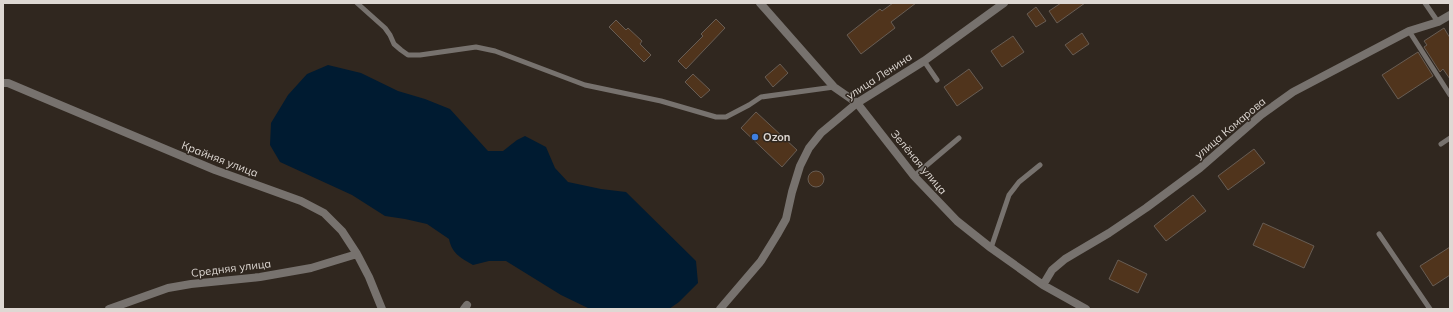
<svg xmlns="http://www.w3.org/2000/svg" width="1453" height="312" font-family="Mulish,sans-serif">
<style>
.water{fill:#001b31}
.building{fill:#50341c;stroke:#685d54}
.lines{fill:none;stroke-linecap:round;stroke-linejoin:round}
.lane{stroke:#77726e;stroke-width:5}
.street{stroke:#77726e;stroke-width:8}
.shop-dot{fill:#3f7fe0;stroke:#30271f;stroke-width:1.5}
.labels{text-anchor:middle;stroke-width:3;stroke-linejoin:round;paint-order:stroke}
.street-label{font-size:11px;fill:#ded8d3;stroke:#30271f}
.poi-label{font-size:11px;font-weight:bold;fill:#ded8d3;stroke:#30271f;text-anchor:start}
</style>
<rect width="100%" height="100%" fill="#30271f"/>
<path class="water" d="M328,65L361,73L398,91L425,99L450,109L488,151H503L517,140L525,136L546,147L555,168L568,182L601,189L626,192L696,261L698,283L679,302L669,309H590L561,295L506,261H489L473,265C461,258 452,254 449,239L427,224L405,219L385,216L352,195L280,162L270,145L271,123L288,95L307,74Z"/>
<path class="building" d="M893,3H916L891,22L895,28L861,54L847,35L880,9L882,11Z
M1061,3H1085L1057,23L1049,11Z
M1036,7L1046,21L1036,27L1027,14Z
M716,19L725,28L686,69L678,61L703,36L701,34Z
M616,20L626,30L628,28L642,41L640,44L651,55L644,62L609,27Z
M1444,28L1450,38V79L1443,69L1440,72L1424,47L1427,45L1424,41Z
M1082,33L1089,44L1073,55L1065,45Z
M1013,36L1024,52L1002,67L991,51Z
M1418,52L1433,76L1398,99L1382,75Z
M780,64L788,73L773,87L765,77Z
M969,69L983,88L957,106L944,87Z
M693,74L710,90L701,98L685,82Z
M756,112L797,150L782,167L741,128Z
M1254,149L1265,163L1228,190L1218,176Z
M808 179a8 8 0 1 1 16 0a8 8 0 1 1-16 0Z
M1193,195L1206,211L1166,241L1154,226Z
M1263,223L1314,246L1304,268L1253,245Z
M1450,247V275L1433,286L1420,266Z
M1118,260L1147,274L1138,293L1109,279Z"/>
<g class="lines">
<path class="lane" d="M357,3L385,28L390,35L394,44L401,50L408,55H420L476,47L495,51L585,85L661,101L716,117H726L749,105L761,97L834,87
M1425,3L1438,22
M1409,31L1450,95
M924,61L937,80
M1441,144L1450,138
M914,176L959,138
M1379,234L1430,309
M991,248L1009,195L1019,182L1040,165"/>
<path class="street" d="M760,3L834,87L857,103L914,176L957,221L991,248L1043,285L1086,309
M3,83H8L34,94L215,170L301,201L324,213L342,231L357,254L369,277L382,309
M1043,285L1052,270L1065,259L1109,233L1146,208L1200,168L1261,115L1293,92L1409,31L1438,22L1450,15
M109,309L168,288L191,284L260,277L311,268L357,254
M464,309L467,305
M720,309L761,261L777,235L786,219L792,192L800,166L809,148L821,133L857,103L924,61L1004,3"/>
</g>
<circle class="shop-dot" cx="755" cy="137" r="4"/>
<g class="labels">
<g class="street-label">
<text transform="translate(879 76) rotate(-33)" y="4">улица Ленина</text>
<text transform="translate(1230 128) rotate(-40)" y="4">улица Комарова</text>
<text transform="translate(220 159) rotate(21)" y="4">Крайняя улица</text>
<text transform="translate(919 162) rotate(50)" y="4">Зелёная улица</text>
<text transform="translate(231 268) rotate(-7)" y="4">Средняя улица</text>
</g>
<g class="poi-label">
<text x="763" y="141">Ozon</text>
</g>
</g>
<rect width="1453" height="312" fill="none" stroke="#ded8d3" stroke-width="8"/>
</svg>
